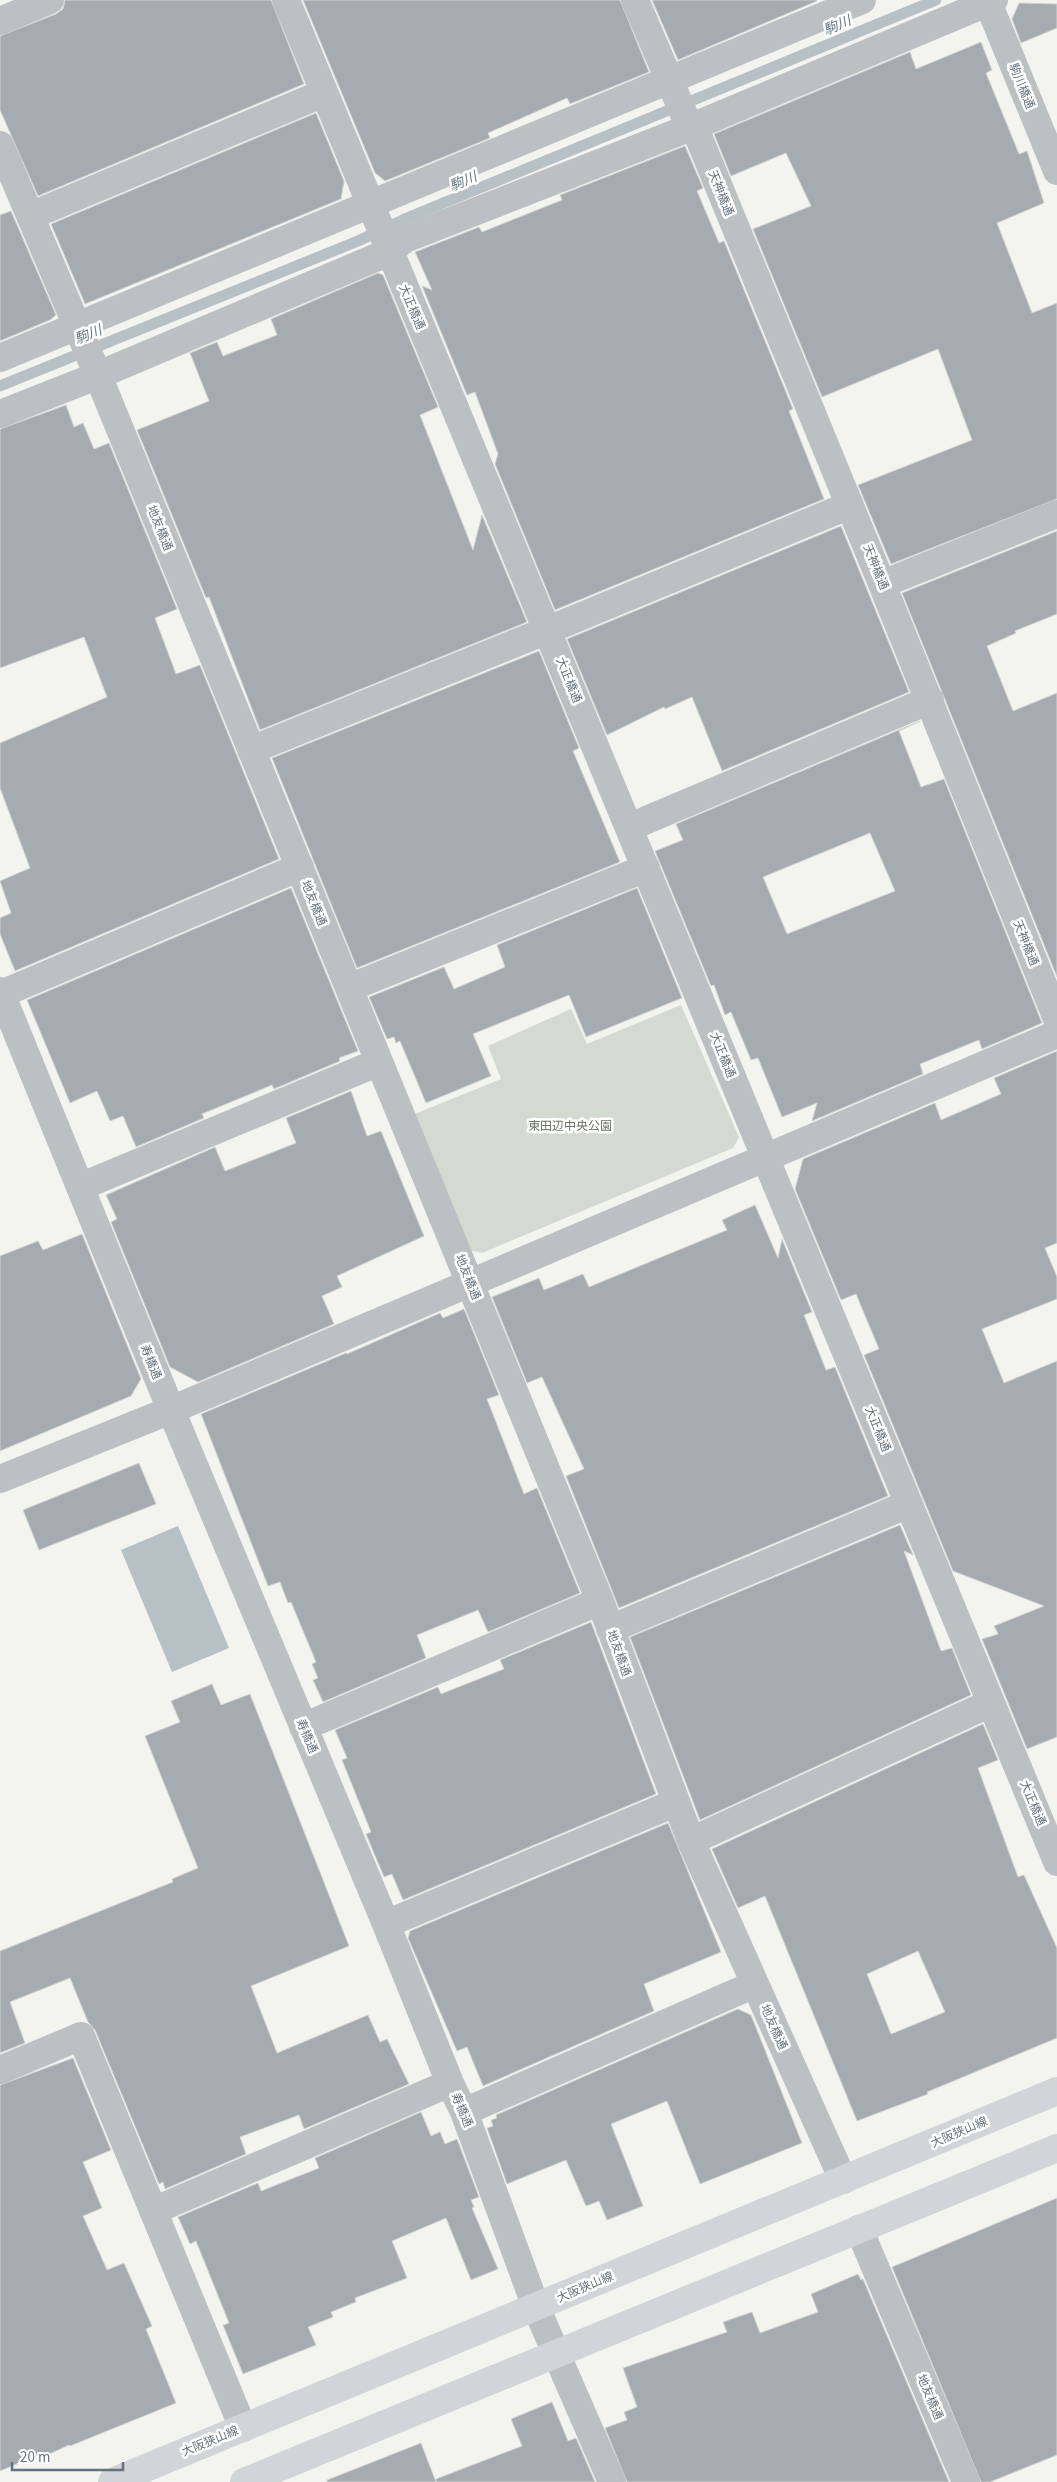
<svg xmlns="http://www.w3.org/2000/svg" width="1057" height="2482" font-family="'Source Sans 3','Noto Sans JP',sans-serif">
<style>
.green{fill:#d4d9d1}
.water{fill:#b7c0c5}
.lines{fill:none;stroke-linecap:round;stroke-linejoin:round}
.stream{stroke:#b7c0c5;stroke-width:11}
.building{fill:#a5abaf;stroke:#d4d4d2;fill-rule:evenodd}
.street{stroke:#bdc0c3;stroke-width:28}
.primary{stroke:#d1d5d8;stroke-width:28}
.labels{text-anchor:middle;stroke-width:5;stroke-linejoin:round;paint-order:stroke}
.street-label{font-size:12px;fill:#66727d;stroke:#fff}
.park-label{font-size:12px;fill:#677564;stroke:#fff}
.water-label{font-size:14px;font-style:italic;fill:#667a81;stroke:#fff}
</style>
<rect width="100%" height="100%" fill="#f3f3f0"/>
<path class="green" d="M681,1005L739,1137L733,1148L482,1253L468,1250L412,1115L501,1079L488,1046L571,1009L587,1044Z"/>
<path class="water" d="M178,1526L229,1648L172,1672L121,1550Z"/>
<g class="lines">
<path class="stream" d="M0,386L358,241L407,218L936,0"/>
</g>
<path class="building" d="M65,0H271L304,84L38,196L0,110V36L56,14L63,9Z
M303,0H620L649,72L570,104L567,98L488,133L490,138L385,181L375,173Z
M652,0H816L817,1L678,60Z
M1019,3L1057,4V28L1021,43L1012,19Z
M981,42L992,70L986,73L1019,154L1027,151L1044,203L997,223L1032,313L1057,303V499L891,564L858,485L972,440L938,349L822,397L753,229L811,206L786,153L731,176L714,134L910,52L916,69Z
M316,113L344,181L341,199L85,304L51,224Z
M685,146L703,188L697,191L719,243L724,241L793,409L789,411L824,499L555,610L495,464L498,454L475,392L467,395L422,286L432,290L415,252L479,227L482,232L562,200L560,195Z
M11,211L56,315L50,320L0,341V215Z
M378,273L383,275L438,407L420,415L473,550L482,515L527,622L260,730L209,597L206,598L137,430L209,401L190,353L217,342L223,356L277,335L271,319Z
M66,405L74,427L83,423L94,449L109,443L177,609L155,618L176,674L200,665L279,859L15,971L0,934V918L11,913L0,881L30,868L0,788V743L107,697L84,637L0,668V429Z
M841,526L909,692L722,771L692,697L665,709L664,707L607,735L567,639Z
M1057,531V614L1015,631L1016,633L987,646L1013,711L1057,693V977L902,593Z
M539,651L579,748L573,751L620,862L357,968L272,758Z
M920,721L899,731L921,787L944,779L1042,1023L982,1049L979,1040L920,1064L923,1074L812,1121L817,1103L782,1117L758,1058L751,1060L731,1012L725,1015L714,985L711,986L655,851L683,840L676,824ZM870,833L895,891L787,934L763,877Z
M291,888L358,1051L339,1058L340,1061L274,1089L272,1085L202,1114L204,1118L136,1147L123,1116L110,1121L97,1091L70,1103L27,1000Z
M637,888L682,998L586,1037L569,995L473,1034L491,1076L426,1103L400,1041L396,1043L394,1037L387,1039L369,997L444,967L454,989L505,967L497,945Z
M1057,1051V1243L1045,1248L1057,1277V1299L982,1329L1004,1383L1057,1361V1737L1027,1749L982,1639L998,1634L994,1626L1044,1606L953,1571L864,1355L879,1349L856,1294L841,1300L795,1189L803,1159L935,1103L941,1120L1001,1094L994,1078Z
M351,1091L367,1136L381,1131L424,1236L337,1276L342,1287L322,1296L334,1324L198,1382L170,1367L111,1222L117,1219L106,1195L215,1147L225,1171L296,1143L286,1118Z
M755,1205L778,1258L782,1239L812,1312L804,1315L826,1370L835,1367L888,1496L619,1608L566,1476L584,1469L542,1377L527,1383L492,1297L539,1278L544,1290L583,1274L589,1287L727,1230L722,1220Z
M82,1234L141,1379L131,1396L0,1451V1256L38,1241L43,1250Z
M464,1309L499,1395L487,1399L524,1494L537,1488L580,1593L488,1632L478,1610L417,1635L426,1658L323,1702L313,1680L318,1678L312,1664L316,1662L291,1602L288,1603L280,1582L268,1586L201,1414L346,1353L347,1354L440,1313L443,1318Z
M139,1463L156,1504L39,1550L23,1510Z
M900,1525L913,1555L904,1551L941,1651L952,1648L971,1695L700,1820L630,1637Z
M591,1622L656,1794L403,1900L392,1874L384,1877L366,1834L371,1832L342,1760L347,1758L335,1730L438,1687L441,1694L504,1669L500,1660Z
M212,1684L221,1705L250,1694L349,1946L251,1986L277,2053L368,2015L380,2042L387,2039L409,2084L304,2129L299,2115L240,2137L246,2154L165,2189L163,2182L159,2184L95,2030L88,2022L70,1978L10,2002L25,2043L0,2053V1951L173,1882L172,1879L198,1868L145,1736L180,1722L171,1701Z
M983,1724L998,1760L978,1768L1018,1877L1024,1875L1057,1948V2038L927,2092L928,2094L857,2121L765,1896L738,1908L712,1849ZM918,1951L945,2012L891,2034L867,1974Z
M668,1823L721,1952L644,1984L654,2011L483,2086L467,2047L457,2051L408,1938L410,1931Z
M738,2009L751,2015L802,2143L700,2184L667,2101L611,2124L643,2206L607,2220L599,2201L586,2206L566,2160L507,2184L487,2128L493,2126L491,2120L497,2118L496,2115Z
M73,2058L111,2150L83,2162L102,2208L83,2216L107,2270L124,2263L152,2326L146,2329L176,2403L70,2446L69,2445L45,2456L43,2453L0,2471V2085Z
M421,2112L431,2136L440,2132L445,2144L457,2139L479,2197L471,2200L474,2207L472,2208L498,2269L471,2280L446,2218L392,2241L407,2278L355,2298L356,2302L331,2312L333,2317L308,2327L316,2345L243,2374L223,2325L229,2323L196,2241L190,2244L178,2217L258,2183L261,2191L319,2168L315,2158Z
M1057,2198V2455L990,2482H981L892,2267Z
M858,2274L861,2280L863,2279L949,2482H627L605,2428L627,2420L624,2412L637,2407L623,2368L727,2332L723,2322L752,2312L760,2333L818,2312L811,2294Z
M552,2402L568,2441L576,2438L595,2482H436V2479L522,2446L511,2419Z
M421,2443L436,2482H327V2480Z"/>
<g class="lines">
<path class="street" d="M286,0L1057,1862
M635,0L686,119L694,126L882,584L1057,1019
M987,0L1057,171
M0,21L50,0
M0,145L97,373L600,1601L691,1841L843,2180
M30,216L324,93
M0,358L862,0
M0,414L94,377L389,252L405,239L694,126L994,0
M882,584L1057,514
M251,750L548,630L850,505
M630,827L930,700
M349,988L646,868
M0,991L171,1410L386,1924L450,2083L464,2112L536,2307L612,2482
M1,994L300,867
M80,1187L379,1062
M0,1479L171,1410L1057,1034
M610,1629L909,1504
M303,1727L600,1601
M691,1841L991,1703
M386,1924L675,1803
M0,2070L81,2036L243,2428
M464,2112L755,1984
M153,2211L450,2083
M859,2229L966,2482"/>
<path class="primary" d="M112,2482L1057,2091
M244,2482L1057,2148"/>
</g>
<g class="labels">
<g class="street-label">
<text transform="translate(1022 86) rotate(68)" y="4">駒川橋通</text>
<text transform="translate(721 193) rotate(68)" y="4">天神橋通</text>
<text transform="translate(412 307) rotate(67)" y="4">大正橋通</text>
<text transform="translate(160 528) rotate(68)" y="4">地友橋通</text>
<text transform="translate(876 567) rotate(68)" y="4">天神橋通</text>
<text transform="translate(569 680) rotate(68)" y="4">大正橋通</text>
<text transform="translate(314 903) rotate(68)" y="4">地友橋通</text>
<text transform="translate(1026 943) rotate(68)" y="4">天神橋通</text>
<text transform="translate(723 1055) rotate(68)" y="4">大正橋通</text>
<text transform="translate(468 1277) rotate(68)" y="4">地友橋通</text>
<text transform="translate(151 1362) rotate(68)" y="4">寿橋通</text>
<text transform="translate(878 1429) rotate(68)" y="4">大正橋通</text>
<text transform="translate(619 1653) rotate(70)" y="4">地友橋通</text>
<text transform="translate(307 1736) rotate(67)" y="4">寿橋通</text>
<text transform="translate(1033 1803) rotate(67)" y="4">大正橋通</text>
<text transform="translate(774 2027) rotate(66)" y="4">地友橋通</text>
<text transform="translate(462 2110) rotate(67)" y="4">寿橋通</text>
<text transform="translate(959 2132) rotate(-23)" y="4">大阪狭山線</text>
<text transform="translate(585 2287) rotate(-23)" y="4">大阪狭山線</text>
<text transform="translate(930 2397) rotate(67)" y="4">地友橋通</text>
<text transform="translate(210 2441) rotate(-22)" y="4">大阪狭山線</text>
</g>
<g class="park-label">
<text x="570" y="1130">東田辺中央公園</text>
</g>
<g class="water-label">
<text transform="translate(837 25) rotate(-23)" y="5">駒川</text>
<text transform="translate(463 181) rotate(-23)" y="5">駒川</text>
<text transform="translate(88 334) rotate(-22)" y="5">駒川</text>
</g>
</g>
<path d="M12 2462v8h111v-8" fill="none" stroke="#66727d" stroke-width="2.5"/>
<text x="20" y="2462" font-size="15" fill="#66727d" stroke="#ffffff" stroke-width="4" paint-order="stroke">20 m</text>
</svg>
